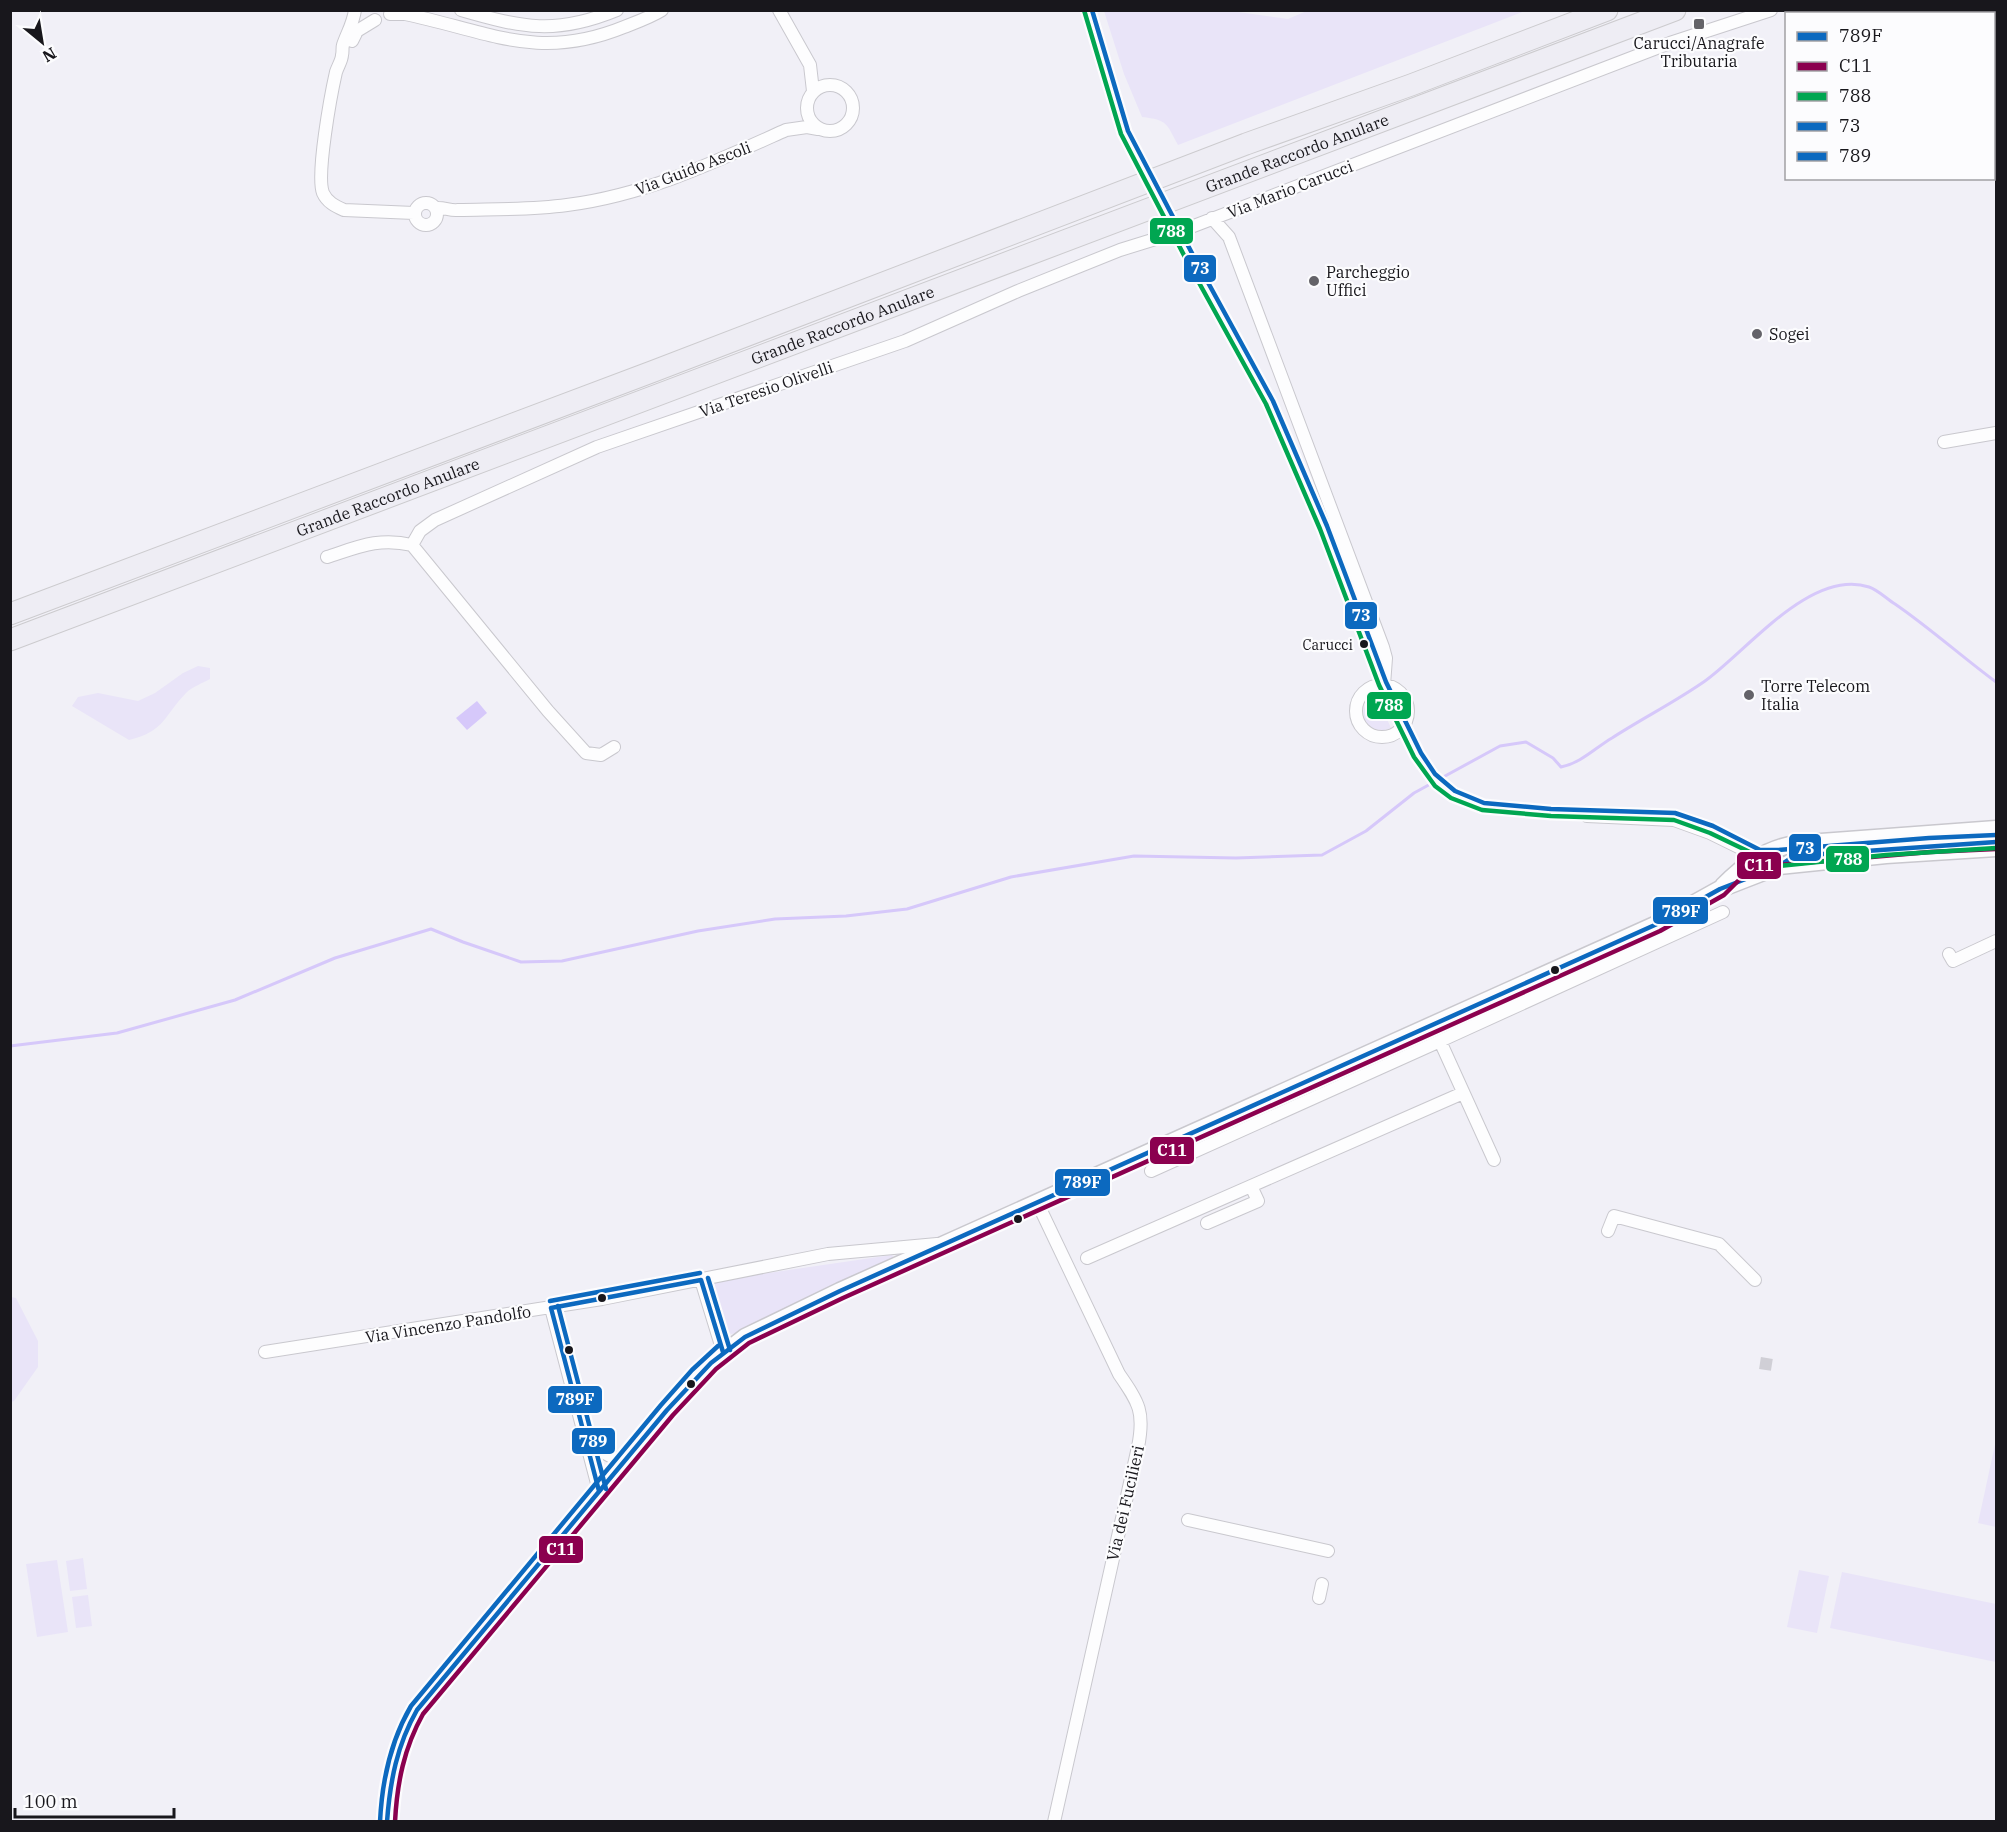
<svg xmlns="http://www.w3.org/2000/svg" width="2007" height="1832" font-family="'IBM Plex Serif',serif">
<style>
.green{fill:#e9e4f8}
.water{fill:#d6c8fa}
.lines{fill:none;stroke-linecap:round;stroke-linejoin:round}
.stream{stroke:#d6c8fa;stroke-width:3}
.street-tunnel{stroke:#d0cfd6;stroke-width:12;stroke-dasharray:12 6;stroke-linecap:butt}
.street-casing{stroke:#c9c8ce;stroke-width:14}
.secondary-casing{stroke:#c9c8ce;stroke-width:19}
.highway-casing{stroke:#cccbce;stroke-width:23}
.street{stroke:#fdfdfe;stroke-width:12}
.secondary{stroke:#fdfdfe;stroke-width:16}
.highway{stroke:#eeedf4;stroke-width:21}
.bus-1-casing{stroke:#fcfcfe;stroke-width:9}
.bus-2-casing{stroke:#fcfcfe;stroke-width:9}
.bus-3-casing{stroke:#fcfcfe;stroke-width:9}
.bus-4-casing{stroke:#fcfcfe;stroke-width:9}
.bus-5-casing{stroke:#fcfcfe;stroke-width:9}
.bus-1{stroke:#0c69bf;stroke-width:4.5}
.bus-2{stroke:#8b004f;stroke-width:4.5}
.bus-3{stroke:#00a651;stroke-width:4.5}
.bus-4{stroke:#0c69bf;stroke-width:4.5}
.bus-5{stroke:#0c69bf;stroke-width:4.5}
.poi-dot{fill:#646369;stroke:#fcfcfe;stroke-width:2}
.bus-dot{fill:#18171c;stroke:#fcfcfe;stroke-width:2}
.labels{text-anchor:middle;stroke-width:4.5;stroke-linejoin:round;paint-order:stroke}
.bus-label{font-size:14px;fill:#18171c;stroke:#fcfcfe;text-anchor:end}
.poi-label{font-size:16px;fill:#18171c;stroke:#fcfcfe;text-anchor:start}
.street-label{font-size:16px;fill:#18171c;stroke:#fcfcfe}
.line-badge{stroke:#fcfcfe;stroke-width:2}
.badge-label{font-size:16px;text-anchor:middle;font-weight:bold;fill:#fff}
</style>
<rect width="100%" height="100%" fill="#f1f0f7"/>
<path class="green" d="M1231,11L1288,19L1309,10L1525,11L1178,145C1166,123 1168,120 1142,117L1124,74L1104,11Z
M198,666L210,668V679C203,683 192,687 186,693C163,717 165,731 129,740L72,706L78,697L98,693L138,701L155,693L183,673Z
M1376,695L1391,728C1366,738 1352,708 1376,695Z
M892,1255L894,1258L737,1333L731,1334L723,1327L713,1290L715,1282L720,1280Z
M11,1297L16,1298L38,1341V1367L14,1401L11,1402Z
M1996,1440V1527L1978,1523Z
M83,1558L87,1589L70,1591L66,1561Z
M57,1560L68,1632L37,1637L26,1564Z
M1799,1570L1829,1576L1817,1633L1787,1627Z
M1842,1572L1996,1604V1662L1830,1628Z
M88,1595L92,1626L76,1628L72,1597Z"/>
<path class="water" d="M477,701L487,713L467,730L456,718Z"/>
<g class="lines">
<path class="stream" d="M10,1046L117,1033L235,1000L335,958L431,929L463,942L521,962L562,961L698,931L775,919L846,916L907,909L1011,877L1134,856L1236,858L1322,855L1366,831L1414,793L1500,746L1526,742L1553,758L1561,767C1581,763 1595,748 1612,738C1643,718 1675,702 1705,681C1747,651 1811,568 1869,587C1878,590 1887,599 1895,604C1930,628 1962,657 1996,682"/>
<path class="street-tunnel" d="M1760,1363L1773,1365"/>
<g class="street-casing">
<path id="street" d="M355,10C353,24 347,33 343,45C342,48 343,52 342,55C342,60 338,66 336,72C331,94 316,175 323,193C327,202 335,206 344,210L414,213
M461,10C523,28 556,35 617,10
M779,10L810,65L813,91
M390,14H405C488,31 538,62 624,27C637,22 651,17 662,10
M352,41L357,31L375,20
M807 108a23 23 0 1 1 46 0a23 23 0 1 1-46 0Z
M415 214a11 11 0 1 1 22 0a11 11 0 1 1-22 0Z
M436,208C444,207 450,211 458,210C494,209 531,210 567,205C646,195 715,162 786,130L807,127L818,129
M1212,218L1229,237L1383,647L1386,658L1384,685
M1944,442L1996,433
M412,545L548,711L586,753L601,755L614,747
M327,557C358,547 379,537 412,545L420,531L435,520L597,447L905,341L1018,291L1120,250L1178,232L1670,43L1771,10
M1356 711a26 26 0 1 1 52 0a26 26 0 1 1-52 0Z
M1587,816L1674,820L1710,833L1763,859
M1949,954L1953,961L1996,941
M1494,1160L1440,1041L1723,912
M1151,1171L1440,1041
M1037,1202L1119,1374C1139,1403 1145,1412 1138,1447L1054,1822
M1207,1223L1258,1201L1251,1186
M1608,1231L1614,1216L1719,1244L1755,1280
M1087,1258L1463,1093
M701,1280L723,1352
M551,1308L599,1491
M265,1352L602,1299L828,1254L937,1244
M586,1443L623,1463
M1188,1520L1328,1551
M1319,1598L1322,1584"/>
</g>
<g class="secondary-casing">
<path id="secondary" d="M1723,886C1744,865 1764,850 1794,844L1996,829
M387,1822C389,1781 395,1745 417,1710L667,1410L711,1363L745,1337L840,1291L1657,924L1720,889L1779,866L1886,855L1996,848"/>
</g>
<g class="highway-casing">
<g id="highway">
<path d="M10,614L654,371L1246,144L1411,85L1607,10"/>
<path id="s1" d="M10,640L1675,10"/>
</g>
</g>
<use href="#street" class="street"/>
<use href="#secondary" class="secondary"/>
<use href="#highway" class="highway"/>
<g class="bus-1-casing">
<path id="bus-1" d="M701,1280L723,1352
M551,1308L599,1491
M551,1308L701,1280
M387,1822C390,1781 397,1745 417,1710L667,1410L711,1363L745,1337L840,1291L1657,924L1720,889L1779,866L1794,856L1996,842"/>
</g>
<g class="bus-2-casing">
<path id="bus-2" d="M395,1822C397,1783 404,1748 423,1714L673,1415L716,1369L749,1343L843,1298L1660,931L1724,895L1745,874L1760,865H1778L1930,852L1996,849"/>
</g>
<g class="bus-3-casing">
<path id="bus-3" d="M1084,10L1121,134L1187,261L1266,404L1320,529L1379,685L1414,757L1435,786L1451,798L1482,810L1551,816L1674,820L1710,833L1779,866L1886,855L1996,848"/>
</g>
<g class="bus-4-casing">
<path id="bus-4" d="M1092,10L1128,131L1194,257L1273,401L1327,526L1386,682L1421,753L1435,774L1455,791L1484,803L1551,809L1675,813L1713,826L1760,850H1777L1929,838L1996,835"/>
</g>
<g class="bus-5-casing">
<path id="bus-5" d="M708,1278L730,1350
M550,1301L700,1273
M558,1306L606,1489
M380,1822C382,1780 390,1742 411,1706L661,1405L692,1370L718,1346"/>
</g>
<use href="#bus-1" class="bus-1"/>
<use href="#bus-2" class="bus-2"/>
<use href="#bus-3" class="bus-3"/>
<use href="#bus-4" class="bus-4"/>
<use href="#bus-5" class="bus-5"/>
</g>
<g class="poi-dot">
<rect x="1693" y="18" width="12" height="12" rx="3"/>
<circle cx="1314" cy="281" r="6"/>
<circle cx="1757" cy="334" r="6"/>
<circle cx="1749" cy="695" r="6"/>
</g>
<g class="bus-dot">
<circle cx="1364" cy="644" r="5"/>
<circle cx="1555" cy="970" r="5"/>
<circle cx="1018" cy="1219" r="5"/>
<circle cx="602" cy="1298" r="5"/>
<circle cx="569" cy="1350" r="5"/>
<circle cx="691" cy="1384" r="5"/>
</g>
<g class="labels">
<g class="bus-label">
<text x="1353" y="650">Carucci</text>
</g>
<g class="poi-label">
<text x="1699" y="49" text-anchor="middle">Carucci/Anagrafe<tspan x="1699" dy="18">Tributaria</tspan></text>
<text x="1326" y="278">Parcheggio<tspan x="1326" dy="18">Uffici</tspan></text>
<text x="1769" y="340">Sogei</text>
<text x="1761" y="692">Torre Telecom<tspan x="1761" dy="18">Italia</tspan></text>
</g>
<g class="street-label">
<text dy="6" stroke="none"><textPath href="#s1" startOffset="1376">Grande Raccordo Anulare</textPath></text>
<text transform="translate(693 168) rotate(-21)" y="6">Via Guido Ascoli</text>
<text transform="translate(1290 189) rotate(-21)" y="6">Via Mario Carucci</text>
<text dy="6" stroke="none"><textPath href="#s1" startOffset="890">Grande Raccordo Anulare</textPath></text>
<text transform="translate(766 389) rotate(-19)" y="6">Via Teresio Olivelli</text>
<text dy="6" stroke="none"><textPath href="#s1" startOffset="404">Grande Raccordo Anulare</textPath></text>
<text transform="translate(448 1324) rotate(-9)" y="6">Via Vincenzo Pandolfo</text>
<text transform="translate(1125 1503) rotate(-77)" y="6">Via dei Fucilieri</text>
</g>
</g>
<g class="line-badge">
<rect x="1149" y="217" width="45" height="28" rx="6" fill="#00a651"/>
<rect x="1183" y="254" width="34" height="29" rx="6" fill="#0c69bf"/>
<rect x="1344" y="601" width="34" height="29" rx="6" fill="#0c69bf"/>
<rect x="1366" y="691" width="46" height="29" rx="6" fill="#00a651"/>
<rect x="1788" y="833" width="34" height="29" rx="6" fill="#0c69bf"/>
<rect x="1825" y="845" width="45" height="28" rx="6" fill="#00a651"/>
<rect x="1736" y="851" width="46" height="29" rx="6" fill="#8b004f"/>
<rect x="1652" y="896" width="57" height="29" rx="6" fill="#0c69bf"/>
<rect x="1149" y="1136" width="46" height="29" rx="6" fill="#8b004f"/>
<rect x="1054" y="1168" width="57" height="29" rx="6" fill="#0c69bf"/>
<rect x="547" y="1385" width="56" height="29" rx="6" fill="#0c69bf"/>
<rect x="571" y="1427" width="45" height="28" rx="6" fill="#0c69bf"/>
<rect x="538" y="1535" width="46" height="29" rx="6" fill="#8b004f"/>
</g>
<g class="badge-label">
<text x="1171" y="237">788</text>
<text x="1200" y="274">73</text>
<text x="1361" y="621">73</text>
<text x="1389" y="711">788</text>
<text x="1805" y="854">73</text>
<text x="1848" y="865">788</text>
<text x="1759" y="871">C11</text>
<text x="1681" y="917">789F</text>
<text x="1172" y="1156">C11</text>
<text x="1082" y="1188">789F</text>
<text x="575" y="1405">789F</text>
<text x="593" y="1447">789</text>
<text x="561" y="1555">C11</text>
</g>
<rect width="2007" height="1832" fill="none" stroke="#18171c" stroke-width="24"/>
<rect x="1785" y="12" width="210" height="168" fill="#fcfcfe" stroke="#a1a0a4" stroke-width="1.5"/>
<rect x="1797" y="32" width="30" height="9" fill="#0c69bf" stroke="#a1a0a4" stroke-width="1.5"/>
<text x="1839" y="42" font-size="18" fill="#18171c">789F</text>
<rect x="1797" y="62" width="30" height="9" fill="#8b004f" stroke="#a1a0a4" stroke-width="1.5"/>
<text x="1839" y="72" font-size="18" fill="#18171c">C11</text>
<rect x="1797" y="92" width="30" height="9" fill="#00a651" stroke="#a1a0a4" stroke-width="1.5"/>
<text x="1839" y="102" font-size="18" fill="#18171c">788</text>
<rect x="1797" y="122" width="30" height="9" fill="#0c69bf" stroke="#a1a0a4" stroke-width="1.5"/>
<text x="1839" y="132" font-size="18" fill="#18171c">73</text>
<rect x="1797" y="152" width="30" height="9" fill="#0c69bf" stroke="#a1a0a4" stroke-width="1.5"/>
<text x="1839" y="162" font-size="18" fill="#18171c">789</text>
<g transform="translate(42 42) rotate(150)" stroke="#fcfcfe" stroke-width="4.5" paint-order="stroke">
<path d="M0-4.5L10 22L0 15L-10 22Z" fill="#18171c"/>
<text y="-9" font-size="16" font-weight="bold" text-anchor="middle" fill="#18171c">N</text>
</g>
<path d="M15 1808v9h159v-9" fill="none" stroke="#18171c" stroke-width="3"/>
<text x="24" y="1808" font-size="18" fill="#18171c" stroke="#fcfcfe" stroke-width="4.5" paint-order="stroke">100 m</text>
</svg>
